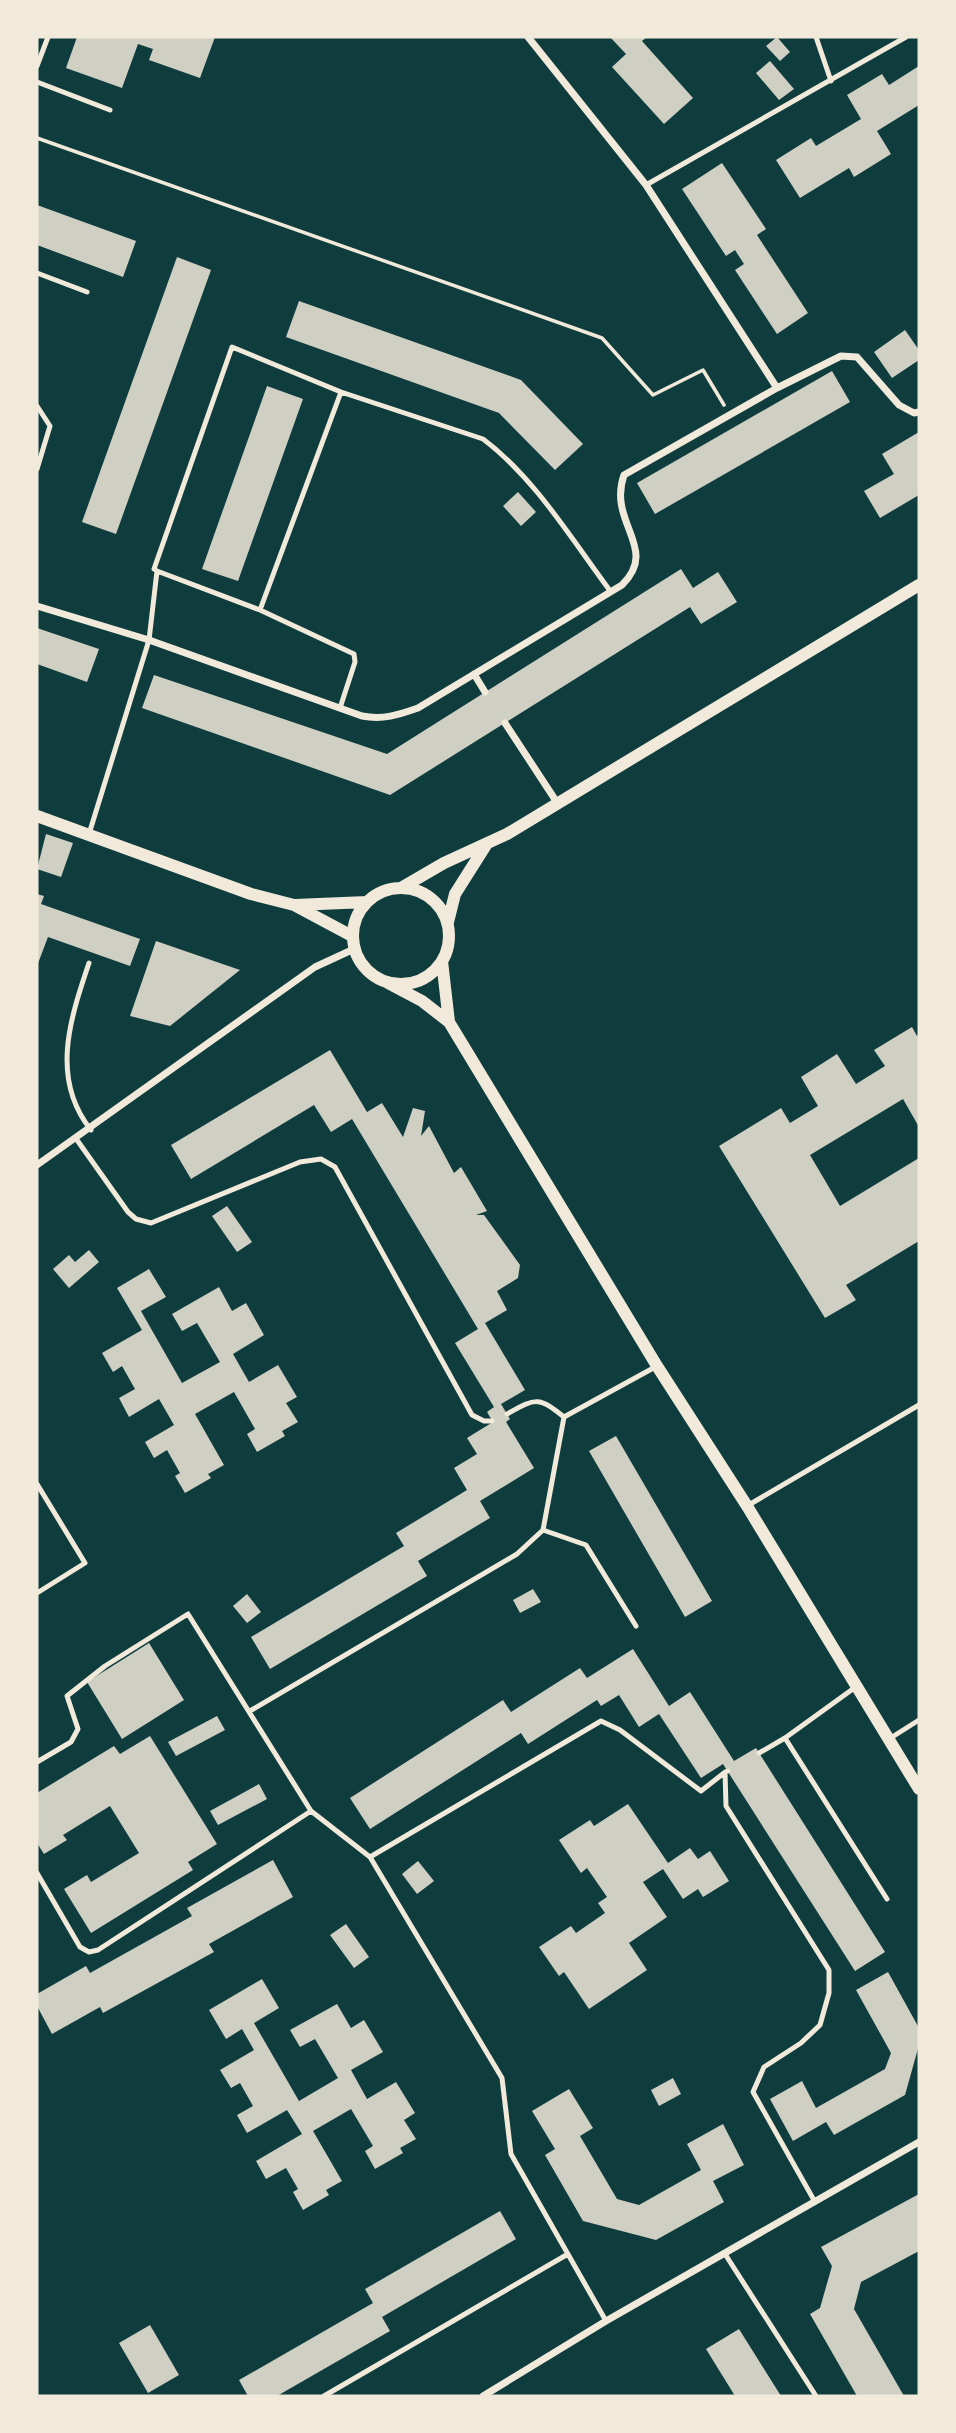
<svg xmlns="http://www.w3.org/2000/svg" width="956" height="2433" font-family="Manrope,sans-serif">
<style>
.building{fill:#cfcfc3}
.lines{fill:none;stroke-linecap:round;stroke-linejoin:round}
.path{stroke:#f1e9da;stroke-width:3.5}
.service{stroke:#f1e9da;stroke-width:5}
.minor{stroke:#f1e9da;stroke-width:7}
.tertiary{stroke:#f1e9da;stroke-width:12}
</style>
<rect width="100%" height="100%" fill="#0f3d3e"/>
<path class="building" d="M77,37H215L200,78L149,60L153,49L138,44L122,88L66,68Z
M610,37H647L642,41L693,98L664,124L612,67L626,54Z
M777,37L790,52L780,61L766,46Z
M770,61L794,89L779,100L756,73Z
M919,66V105L877,131L891,154L854,177L849,168L800,198L776,160L811,138L816,146L861,119L847,95L882,74L889,85Z
M722,163L766,229L757,235L808,313L777,334L735,270L744,264L735,250L726,256L682,189Z
M37,205L136,241L123,277L37,245Z
M177,257L211,270L116,534L82,522Z
M299,301L521,380L583,444L555,470L499,413L286,337Z
M905,330L919,350V360L892,378L874,352Z
M832,371L850,402L655,514L637,483Z
M267,386L303,399L238,581L202,569Z
M919,432V495L880,518L864,491L894,474L882,454Z
M518,492L536,512L521,526L503,506Z
M681,569L693,588L718,572L737,602L701,624L690,607L390,795L142,708L154,675L387,754Z
M37,628L99,649L87,682L37,664Z
M46,834L73,843L61,877L37,869Z
M37,894L44,896L41,904L140,939L130,966L48,937L37,966Z
M156,941L240,970L170,1026L130,1016Z
M912,1027L917,1036L919,1034V1127L903,1099L810,1155L840,1206L919,1158V1241L846,1285L856,1300L825,1318L719,1146L781,1108L790,1123L818,1106L801,1077L837,1054L856,1084L885,1066L874,1050Z
M330,1050L367,1112L382,1103L403,1137L413,1108L425,1111L421,1136L429,1126L454,1173L461,1167L487,1211L476,1215H484L520,1265L518,1278L497,1291L507,1310L485,1323L525,1390L501,1404L510,1419L506,1422L534,1468L480,1501L490,1518L418,1561L427,1576L270,1669L251,1637L404,1546L396,1533L467,1490L454,1468L477,1454L467,1438L493,1422L487,1412L494,1407L455,1343L478,1329L352,1119L331,1132L314,1105L191,1179L171,1145Z
M227,1206L252,1242L237,1252L212,1216Z
M89,1250L99,1262L69,1288L53,1269L69,1255L75,1262Z
M149,1269L166,1297L141,1311L182,1383L220,1362L197,1323L182,1331L172,1314L219,1287L232,1311L246,1303L264,1335L233,1354L249,1382L278,1365L297,1397L286,1403L298,1422L282,1431L285,1436L257,1452L247,1434L255,1429L234,1392L195,1414L224,1465L208,1474L211,1478L185,1493L175,1476L180,1473L167,1450L154,1458L145,1442L174,1425L159,1399L129,1417L119,1398L135,1389L122,1366L113,1372L102,1353L142,1330L117,1288Z
M616,1436L712,1601L685,1617L589,1451Z
M533,1589L541,1602L520,1613L513,1600Z
M247,1594L261,1612L247,1623L233,1606Z
M149,1643L184,1700L122,1739L87,1682Z
M633,1649L669,1706L690,1692L734,1761L756,1748L885,1952L855,1971L723,1764L701,1778L659,1714L639,1727L619,1695L601,1706L597,1700L528,1744L521,1733L370,1829L350,1798L503,1700L511,1712L580,1668L587,1678Z
M217,1716L225,1730L176,1756L168,1742Z
M150,1736L217,1844L188,1862L193,1870L91,1933L64,1889L87,1875L91,1882L139,1853L110,1806L63,1835L67,1840L44,1854L37,1843V1793L114,1746L120,1754Z
M259,1784L267,1799L218,1825L210,1811Z
M628,1804L668,1863L690,1848L698,1859L710,1851L729,1881L703,1897L698,1889L683,1899L663,1869L643,1882L667,1917L629,1943L647,1970L589,2009L564,1972L559,1976L539,1947L571,1926L576,1933L605,1913L598,1903L607,1897L587,1868L581,1873L559,1840L590,1820L594,1826Z
M273,1860L293,1897L209,1944L214,1952L103,2013L100,2007L52,2034L37,2006V1994L86,1966L90,1973L192,1916L187,1908Z
M418,1861L434,1881L417,1894L402,1874Z
M346,1924L369,1957L354,1968L330,1935Z
M888,1972L919,2028V2045L905,2095L834,2135L826,2122L793,2141L770,2099L802,2081L816,2108L885,2069L891,2053L856,1990Z
M262,1979L279,2008L254,2023L299,2101L338,2078L315,2039L300,2047L290,2030L337,2004L351,2028L364,2020L383,2052L351,2070L367,2099L396,2082L415,2113L404,2120L416,2139L400,2148L403,2153L375,2169L365,2151L373,2146L351,2109L313,2131L342,2181L326,2190L329,2195L303,2210L293,2192L298,2189L286,2168L266,2179L256,2161L302,2134L287,2110L247,2133L237,2115L253,2106L240,2083L231,2088L220,2070L254,2050L242,2029L226,2039L209,2010Z
M673,2078L681,2094L659,2106L651,2090Z
M569,2089L593,2128L580,2136L617,2199L639,2205L701,2170L687,2144L723,2124L744,2165L713,2181L724,2202L656,2240L583,2221L545,2155L555,2149L532,2111Z
M919,2194V2251L861,2282L854,2309L904,2396H857L810,2314L820,2308L832,2266L821,2247Z
M500,2211L516,2239L382,2317L390,2331L277,2396H248L239,2380L373,2303L365,2289Z
M150,2325L179,2375L148,2393L119,2343Z
M739,2329L781,2396H735L706,2349Z"/>
<g class="lines">
<path class="path" d="M37,138L602,338L653,395L703,370L724,405"/>
<path class="service" d="M816,37L831,81
M37,66L48,37
M37,82L110,110
M646,185L906,37
M37,273L87,292
M37,406L50,426L37,469
M157,571L154,569L232,347L341,392
M340,708L355,662L354,654L260,610L341,392L483,439C535,478 572,540 611,592
M89,834L149,640L157,571L260,610
M89,963C70,1019 50,1079 91,1130
M77,1140L128,1212L136,1219L151,1223L300,1162L321,1159L335,1167L472,1415L484,1421H492
M507,1414C536,1398 538,1396 564,1417
M37,1484L85,1563L37,1593
M747,1506L919,1405
M543,1530L586,1545L636,1626
M250,1711L517,1554L543,1530L564,1417L657,1366
M785,1738L887,1899
M889,1739L919,1720
M759,1753L785,1738L857,1686
M37,1762L71,1742L78,1729L67,1696L105,1666L188,1614L311,1811L370,1857L502,2078L511,2154L606,2321
M728,1771L725,1772L726,1806L829,1970V1993L820,2025L801,2043L764,2067L753,2092L815,2202
M370,1857L601,1721L620,1730L701,1791L724,1773
M37,1873L80,1947L89,1952L98,1950L311,1811
M725,2254L816,2396
M324,2396L568,2254"/>
<path class="minor" d="M528,37L646,185L777,388
M37,606L149,640L362,716C383,720 398,715 418,708L622,585C660,548 607,523 624,475L777,388L841,356L857,357L899,405L914,413L919,412
M474,674L485,692
M505,723L558,804
M37,1165L315,967L354,949
M483,2396L606,2321L919,2142"/>
<path class="tertiary" d="M37,816L251,894L294,905L352,936
M353 936a48 48 0 1 1 96 0a48 48 0 1 1-96 0Z
M401,888L444,863L507,834L919,585
M295,905L367,902
M448,922L455,894L486,845
M442,961L449,1022
M388,983L422,1001L449,1022L657,1366L747,1506L919,1789"/>
</g>
<rect width="956" height="2433" fill="none" stroke="#f1e9da" stroke-width="77"/>
</svg>
